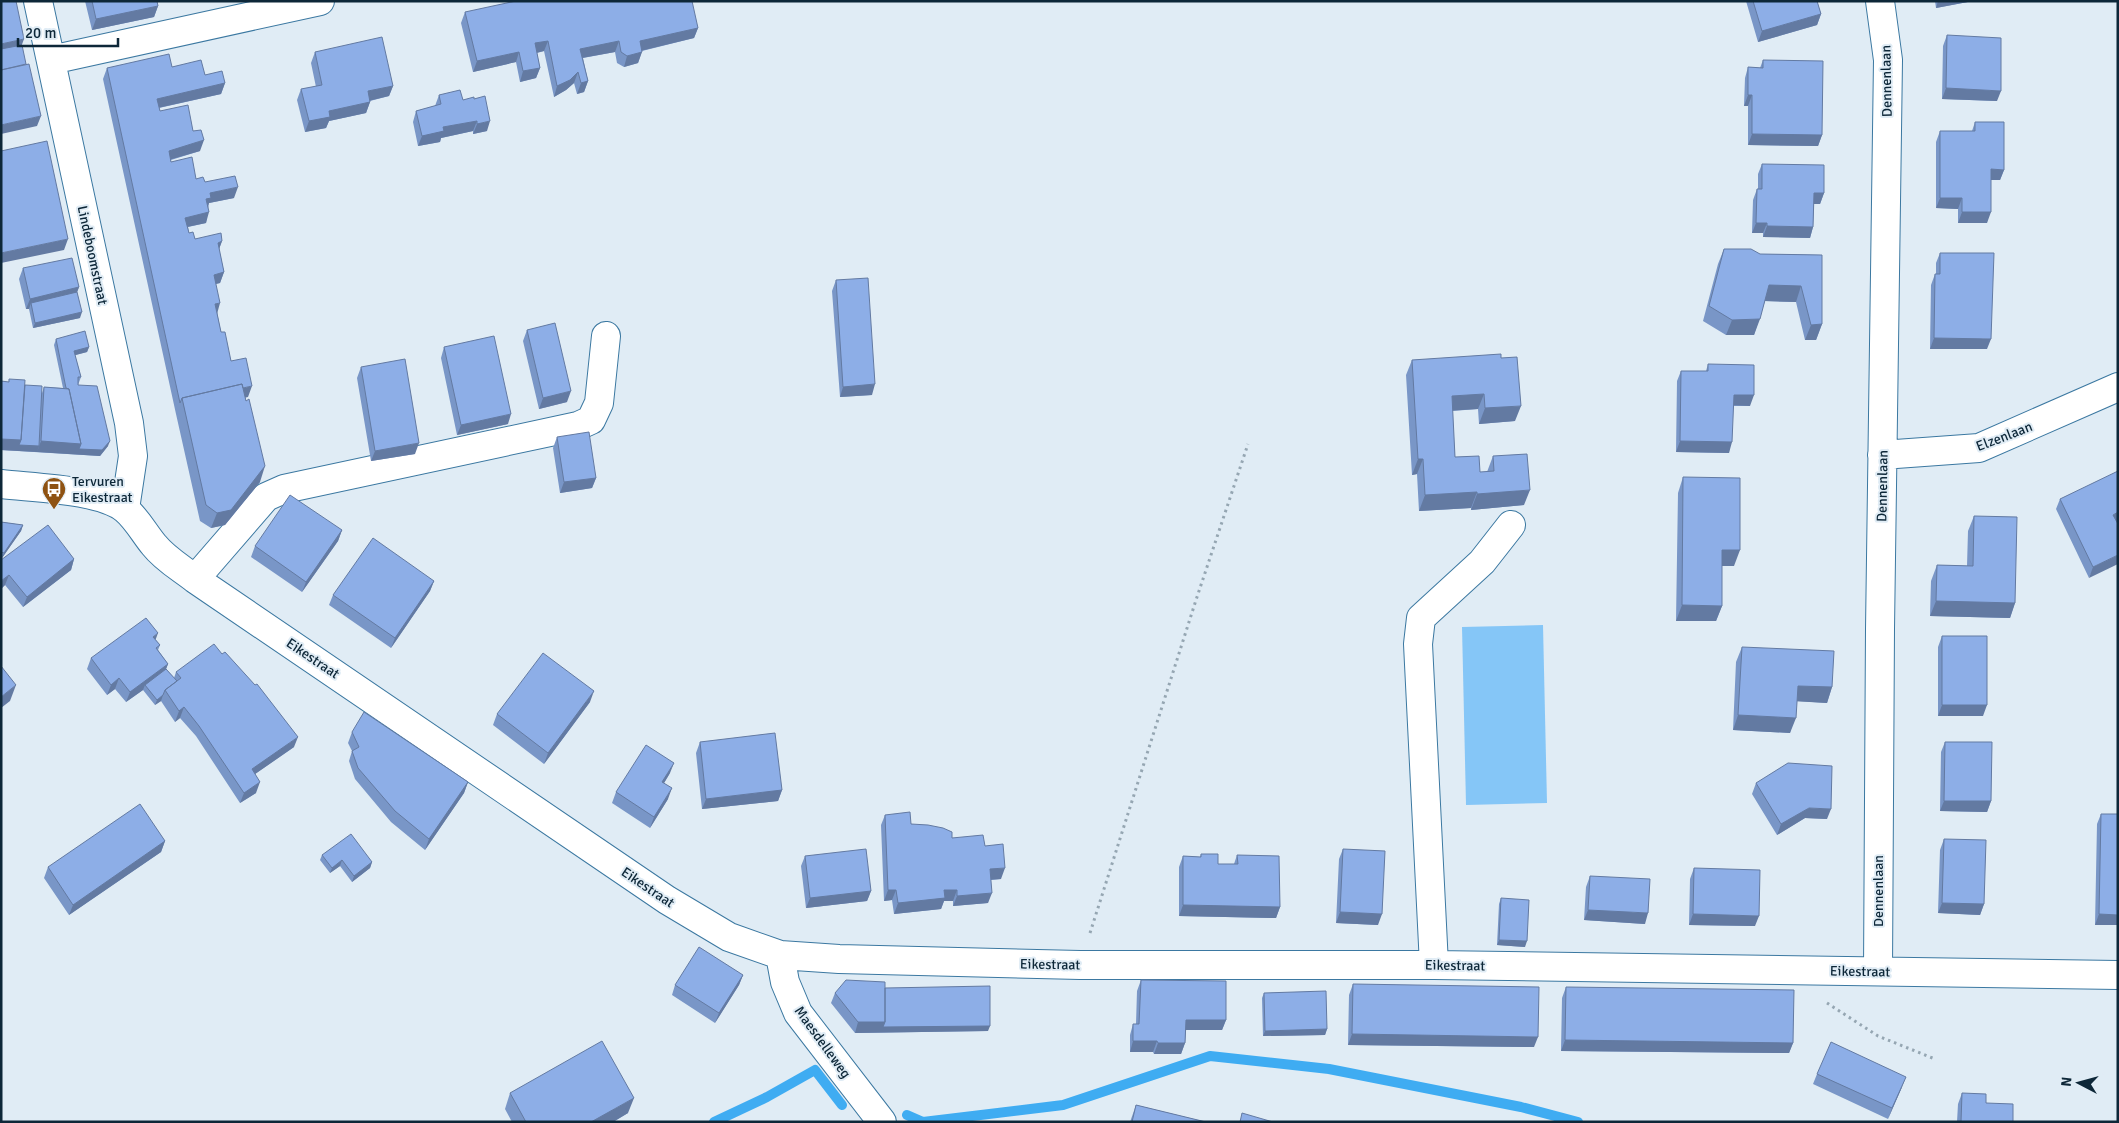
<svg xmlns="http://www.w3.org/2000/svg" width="2119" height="1123" font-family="Signika,sans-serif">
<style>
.green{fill:#85c6f7}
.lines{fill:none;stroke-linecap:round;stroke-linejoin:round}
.stream{stroke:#3facf2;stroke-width:10}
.minor-casing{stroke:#3b78a1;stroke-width:30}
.path{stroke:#95a6b2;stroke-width:3;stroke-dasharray:2.5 4;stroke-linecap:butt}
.minor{stroke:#fff;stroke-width:28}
.wall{fill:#7996c7}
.shaded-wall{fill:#637aa2}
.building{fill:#8daee7;stroke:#637aa2}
.labels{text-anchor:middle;stroke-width:4;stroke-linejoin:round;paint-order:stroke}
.street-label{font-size:14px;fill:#0d2738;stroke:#e0ecf5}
.poi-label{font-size:14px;fill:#0d2738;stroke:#e0ecf5;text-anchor:start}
</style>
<rect width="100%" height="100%" fill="#e0ecf5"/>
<path class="green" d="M1543,625L1547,803L1466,805L1462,627Z"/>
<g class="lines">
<path class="stream" d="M907,1115L923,1122L1063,1105L1210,1056L1329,1069L1521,1107L1578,1122
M714,1122L767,1097L815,1070L842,1105"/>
<g class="minor-casing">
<path id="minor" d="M38,1L129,423L133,456L125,509
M51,60L320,1
M1882,455L1979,448L2118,387
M1,484C34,488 100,489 125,509C137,519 144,533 154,545C165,559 181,568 195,579L667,900L729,937L780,955L839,959L1080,965H1434L2118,975
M195,579L266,497L284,489L578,426L591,420L599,403L606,336
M780,955L785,982L798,1013L882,1122
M1434,965L1418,644L1421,618L1482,562L1511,525
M1878,971L1880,629L1888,60L1880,1"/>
</g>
<path class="path" d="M1090,933L1196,600L1248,444
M1827,1003L1878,1036L1935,1059"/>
<use href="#minor" class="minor"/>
</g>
<path class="wall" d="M85,1H160L157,2L158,6L154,17L92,30Z
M1746,1H1817L1821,14L1817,25L1758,42Z
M1935,1H1973L1936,8Z
M465,12L698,28L694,38L642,51L638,63L624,67L617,63L615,52L583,58L588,81L584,92L577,94L574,83L566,90L554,97L544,51L537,53L540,68L536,78L520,82L516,62L473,72L461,23Z
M1947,35L1997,101L1942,99L1943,46Z
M315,52L393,86L389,96L370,101V102L366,113L329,121L326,128L305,132L297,100L301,89L316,87L311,63Z
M1763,60L1822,135L1818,146L1748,145V106H1744L1745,78L1748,67L1760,68Z
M172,67L205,75L225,83L221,94L159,108L160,111L193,131L200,151L171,160V162L196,179L234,198L209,203L206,223L188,227L189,233L195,239L222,241L219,249L224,272L220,283L216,284L217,312L221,332L231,361L248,397H245L260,482L225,525L211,528L200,521L176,414L103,79L107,68Z
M439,95L463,100L487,131L473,134V131L441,138L440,142L418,146L413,122L416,111L435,106Z
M1975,122L2004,170L2000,180H1991L1987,223H1958V209L1936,208V142L1940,131H1972Z
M1762,164L1824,193L1820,204H1814L1813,227L1810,238L1763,237V233H1752L1753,200L1757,189H1758V174Z
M1724,249L1760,254L1822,255V324L1816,340H1805L1796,302L1765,301L1754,335H1726L1703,321L1718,264Z
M1940,253L1987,349H1930L1931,285L1935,274H1936V263Z
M23,268L79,287L77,292L80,318L33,328L29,309H26L19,279Z
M836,280L872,395L840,397L832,291Z
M527,330L567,402L539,409L523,341Z
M56,339L89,347L87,352L75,355L81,377L78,385L108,446L100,456L1,450L9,379L42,393L44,387L63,388L54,345Z
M444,347L508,424L457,435L441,358Z
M1501,358L1515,421L1479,424L1478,409L1452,411L1455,457L1480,472H1487L1493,456L1524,505L1471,510V508L1419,511L1417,474L1412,475L1406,375L1412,360Z
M1708,364L1750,406H1733L1729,453L1676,452L1677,381L1681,371H1706Z
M361,367L415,454L371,461L357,378Z
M557,437L596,478L592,488L560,493L553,448Z
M1683,477L1734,566H1722V606L1716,621H1676L1678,493Z
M2060,499L2118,521L2116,522L2089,578L2056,509Z
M1974,516L2015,603L2010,618L1930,616L1931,581L1937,565L1967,566L1968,531Z
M1,522L23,525L21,531L2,558H1Z
M342,530L338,541L302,592L251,557L255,546Z
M74,559L71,570L23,607L5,585L1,589V560Z
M434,581L430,591L391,648L329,605L333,595Z
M1942,636L1983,716H1938V647Z
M156,640L160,645L158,650L168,664L166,669L174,678L176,672L294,747L255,774L256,793L240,803L196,736L180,718L175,722L161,701L155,705L143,690L126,702L115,689L107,695L87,669L91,658Z
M1742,647L1832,687L1827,703L1797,701L1790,733L1733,730L1736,662Z
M590,702L544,764L493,725L497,714Z
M352,732L468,782L464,793L425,850L391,822L355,779L349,761L352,751L348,743Z
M700,742L782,790L778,801L702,809L696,753Z
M1945,742L1991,801L1987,812L1940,811L1941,752Z
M670,773L664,783L668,799L650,828L612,803L616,792Z
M1756,783L1827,819L1805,818L1777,835L1752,794Z
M2101,814L2118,925H2095L2097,824Z
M885,815L952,838L985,846L1001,879L991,880L988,903L953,906V901H944L941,909L894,914L892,900L884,901L881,825Z
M1944,839L1984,904L1980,915L1938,913L1940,850Z
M165,841L161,852L69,915L44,878L48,867Z
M1343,849L1378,925L1336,923L1339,859Z
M1201,854L1218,864H1234L1237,855L1280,907L1276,918L1179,916V867L1183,856L1200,857Z
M322,855L372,862L370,868L352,882L340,866L330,873L320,860Z
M805,856L871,891L867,901L806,908L801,866Z
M1694,868L1755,926L1689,925L1690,879Z
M1590,876L1645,924L1584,920L1586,887Z
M1501,898L1525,947L1497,945L1499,904Z
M743,975L739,985L715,1023L672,995L675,985Z
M1141,980L1226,1020L1222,1030H1186L1185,1043L1181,1054H1154L1153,1052H1130V1035L1133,1024H1136L1137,991Z
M1353,984L1534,1047L1348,1045L1349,995Z
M1566,987L1793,1043L1789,1053L1561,1051L1562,998Z
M885,988L988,1031L855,1033L831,1003L835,993Z
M1264,993L1327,1029L1325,1035L1263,1036L1262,998Z
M1817,1074L1902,1087L1888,1119L1813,1084Z
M510,1093L628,1113L613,1122H512L505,1109Z
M1962,1093L1986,1103L2013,1122H1957L1958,1104Z
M1136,1105L1206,1122H1130Z"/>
<path class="shaded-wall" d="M1938,1H1973L1936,8Z
M158,6L154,17L92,30L96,19Z
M1821,14L1817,25L1758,42L1762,31Z
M698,28L694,38L636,52L640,41Z
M24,39L20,50L1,54V44Z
M548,41L544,51L531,54L535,43Z
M619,41L615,52L576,59L580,49Z
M519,52L516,62L473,72L477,61Z
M642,52L638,63L624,67L627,56Z
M540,68L536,78L520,82L523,71Z
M578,72L574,83L566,90L554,97L557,86Z
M588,81L584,92L577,94L581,83Z
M225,83L221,94L153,109L157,99Z
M393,86L389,96L364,102L368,91Z
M1946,88L2001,91L1997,101L1942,99Z
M1748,95H1752L1748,106H1744Z
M370,102L366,113L329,121L326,128L305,132L309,121L329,111Z
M41,116L37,126L1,134V125Z
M477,121L473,131L441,138L440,142L418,146L422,136L443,127Z
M490,121L487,131L473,134L477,124Z
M1752,134L1822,135L1818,146L1748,145Z
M204,140L200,151L165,161L169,151Z
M1991,169L2004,170L2000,180H1988Z
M238,187L234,198L209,203L207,208L206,199L210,193Z
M1814,193H1824L1820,204H1810Z
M1940,198H1962L1958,209L1936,208Z
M209,212L206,223L182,228L185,218Z
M1962,212H1991L1987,223H1958Z
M1756,223H1767L1763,233H1752Z
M1767,226L1813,227L1810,238L1763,237Z
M68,239L64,250L1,263V253Z
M222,241L218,252V243Z
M224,272L220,283L210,285L214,275Z
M1769,285L1801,286L1796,302L1764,301Z
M79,287L75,298L31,303L29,309H26L30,299Z
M220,303L217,314L215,304Z
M82,312L80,318L33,328L35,323Z
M1760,319L1754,335H1726L1732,320Z
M1822,324L1816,340H1805L1811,325Z
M1934,338L1991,339L1987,349H1930Z
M89,347L87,352L72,356L74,351Z
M875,384L872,395L840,397L843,387Z
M252,386L248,397L185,412L183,403Z
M571,391L567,402L539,409L543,398Z
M1484,394L1478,409L1446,411L1452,396Z
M1734,395H1754L1750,406L1730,405Z
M1521,406L1515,421L1479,424L1485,408Z
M511,414L508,424L457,435L461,425Z
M1,439L21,440L39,446L37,452L1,450Z
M41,441H110L108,446L100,456L37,452Z
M1680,441L1732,442L1729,453L1676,452Z
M419,443L415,454L371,461L375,451Z
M1418,459H1423L1417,474L1412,475Z
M265,466L260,482L225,525L211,528L217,513Z
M596,478L592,488L560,493L564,482Z
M1530,490L1524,505L1471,510L1477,494Z
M1477,492L1471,508L1419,511L1425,495Z
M2118,512V521L2109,525L2113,515Z
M23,525L21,531L2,558L4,553Z
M342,530L338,541L302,592L306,582Z
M1722,550H1740L1734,566H1717Z
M2118,555V564L2089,578L2093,567Z
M74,559L71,570L23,607L27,597Z
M9,575L5,585L1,589L2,581Z
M434,581L430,591L391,648L395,638Z
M1936,601L2015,603L2010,618L1930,616Z
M1682,605L1722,606L1716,621H1676Z
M158,633L154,644L153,637Z
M168,664L164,674L145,685L143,690L126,702L130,692Z
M119,678L115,689L107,695L111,685Z
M16,685L10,701L1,708V697Z
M1798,686L1832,687L1827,703L1792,701Z
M594,691L590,702L544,764L548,753Z
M163,695L161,701L155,705L157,700Z
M1942,705H1987L1983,716H1938Z
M184,707L180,718L175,722L179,711Z
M1738,715L1796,718L1790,733L1733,730Z
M298,737L294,747L248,779L252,769Z
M674,763L670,773L658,793L662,782Z
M260,782L256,793L240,803L244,793Z
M468,782L464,793L425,850L429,839Z
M672,788L668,799L650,828L654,817Z
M782,790L778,801L702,809L706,799Z
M1944,801H1991L1987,812L1940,811Z
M1809,808L1831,809L1827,819L1805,818L1777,835L1781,824Z
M165,841L161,852L69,915L73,905Z
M342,860L340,866L330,873L332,868Z
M372,862L370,868L352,882L354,876Z
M1005,868L1001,879L986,880L990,869Z
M888,890H896L892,900L884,901Z
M944,890H957L953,901H944L941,909L894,914L898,903Z
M871,891L867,901L806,908L810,898Z
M992,893L988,903L953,906L957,896Z
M1942,903L1984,904L1980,915L1938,913Z
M1183,905L1280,907L1276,918L1179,916Z
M1588,910L1648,913L1645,924L1584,920Z
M1340,912L1382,914L1378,925L1336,923Z
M1693,914L1759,916L1755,926L1689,925Z
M2099,914L2118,915V925H2095Z
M1499,940L1527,941L1525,947L1497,945Z
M743,975L739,985L715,1023L719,1013Z
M1186,1020H1226L1222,1030H1182Z
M858,1022H885L990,1026L988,1031L855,1033Z
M1327,1029L1325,1035L1263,1036L1265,1031Z
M1352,1034L1538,1037L1534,1047L1348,1045Z
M1565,1040L1793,1043L1789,1053L1561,1051Z
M1133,1041H1157L1153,1052H1130Z
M1158,1043H1185L1181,1054H1154Z
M1906,1077L1902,1087L1888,1119L1892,1108Z
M634,1098L628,1113L613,1122H591Z"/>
<path class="building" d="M1,1H16L24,39L1,44Z
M92,1H157L158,6L96,19Z
M516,1H692L698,28L640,41L642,52L627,56L621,52L619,41L580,49L588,81L581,83L578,72L570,80L557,86L548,41L535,43L540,68L523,71L519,52L477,61L465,12Z
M1753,1H1817L1821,14L1762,31Z
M1947,35L2001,38V91L1946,88Z
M382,37L393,86L368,91L370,102L329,111L330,117L309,121L301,89L322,85L315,52Z
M22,45L26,64L1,70V49Z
M169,54L172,67L201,60L205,75L222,71L225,83L157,99L160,111L188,105L193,131L201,130L204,140L169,151L171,162L192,157L196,179L203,177L205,182L235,176L238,187L210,193L211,198L206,199L209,212L185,218L189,233L193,232L195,239L221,233L222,241L218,243L224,272L214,275L220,303L215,304L221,332H225L231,361L246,358L252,386L243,388L242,384L182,398L180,403L107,68Z
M1763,60L1823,61L1822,135L1752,134V95H1748V67L1763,68Z
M29,64L41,116L1,125V70Z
M460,90L463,100L474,97V99L485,96L490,121L477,124V121L443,127L444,131L422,136L416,111L441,104L439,95Z
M1975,122H2004V170L1991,169V212H1962V198H1940V131H1975Z
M47,141L68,239L1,253V151Z
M1762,164L1824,165V193H1814L1813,227L1767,226V223H1756L1757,189H1762Z
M1724,249H1751L1760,254L1822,255V324L1811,325L1801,286L1769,285L1760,319L1732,320L1709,306Z
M1940,253H1994L1991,339L1934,338L1935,274H1940Z
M72,258L79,287L30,299L23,268Z
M868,278L875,384L843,387L836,280Z
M77,292L82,312L35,323L31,303Z
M555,323L571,391L543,398L527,330Z
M85,331L89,347L74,351L81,377H78V385L97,386L110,441L102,450L79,449L81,444L69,389L66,388L56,339Z
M494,336L511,414L461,425L444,347Z
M1501,354V358L1517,357L1521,406L1485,408L1484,394L1452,396L1455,457L1479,456L1480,472L1494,471L1493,456L1527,454L1530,490L1477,494V492L1425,495L1423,459H1418L1412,360Z
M405,359L419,443L375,451L361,367Z
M1708,364L1754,365V395H1734L1732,442L1680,441L1681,371H1708Z
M9,379L25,380L21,440L1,439V381L9,382Z
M242,384L246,401L249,399L265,466L231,510L217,513L206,505L182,398Z
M25,385L42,386L39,446L19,445L21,440Z
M44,387L69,389L81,444L41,441Z
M589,432L596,478L564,482L557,437Z
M2118,471V512L2113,515L2118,524V555L2093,567L2060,499Z
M1683,477L1740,478V550H1722V606L1682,605Z
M290,495L342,530L306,582L255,546Z
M1974,516L2017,517L2015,603L1936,601L1937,565L1973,566Z
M1,522L23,525L4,553L1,552Z
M48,525L74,559L27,597L9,575L1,581V560Z
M373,538L434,581L395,638L333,595Z
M146,618L158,633L153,637L160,645L156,648L168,664L130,692L119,678L111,685L91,658Z
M1942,636H1987V705H1942Z
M214,644L222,654L225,652L255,685L257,684L298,737L252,769L260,782L244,793L199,726L184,707L179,711L165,690L181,678L176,672Z
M1742,647L1834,651L1832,687L1798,686L1796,718L1738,715Z
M543,653L594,691L548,753L497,714Z
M1,666L16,685L1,697Z
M166,669L177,681L165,690L163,695L157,700L145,685Z
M364,712L468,782L429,839L395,811L358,768L352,751L359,747L352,732Z
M775,733L782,790L706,799L700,742Z
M1945,742H1992L1991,801H1944Z
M646,745L674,763L662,782L672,788L654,817L616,792Z
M1788,763L1832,766L1831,809L1809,808L1781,824L1756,783Z
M140,804L165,841L73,905L48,867Z
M910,812L911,824L928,825L943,828L952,832V838L983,835L985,846L1003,844L1005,868L990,869L992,893L957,896V890H944L945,898L898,903L896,890H888L885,815Z
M2101,814H2118V915L2099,914Z
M351,834L372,862L354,876L342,860L332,868L322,855Z
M1944,839L1986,840L1984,904L1942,903Z
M866,849L871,891L810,898L805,856Z
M1343,849L1385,851L1382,914L1340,912Z
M1201,854H1218V864H1238L1237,855L1279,856L1280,907L1183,905V856L1201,857Z
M1694,868L1760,870L1759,916L1693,914Z
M1590,876L1650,879L1648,913L1588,910Z
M1501,898L1529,900L1527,941L1499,940Z
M699,947L743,975L719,1013L675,985Z
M846,980L885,982V1022H858L835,993Z
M1141,980L1226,981V1020H1186L1185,1043H1158L1157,1041H1133V1024H1139Z
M1353,984L1539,987L1538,1037L1352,1034Z
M990,986V1026L883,1027L885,1022V988Z
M1566,987L1794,990L1793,1043L1565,1040Z
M1326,991L1327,1029L1265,1031L1264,993Z
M602,1041L634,1098L591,1122H526L510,1093Z
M1831,1042L1906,1077L1892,1108L1817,1074Z
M1962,1093L1986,1094V1103L2013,1104V1122H1961Z
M1136,1105L1206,1122H1132Z
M1242,1113L1273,1122H1240Z"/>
<defs>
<g id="bus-pin" transform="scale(1.25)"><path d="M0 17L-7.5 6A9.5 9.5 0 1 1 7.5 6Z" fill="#8e5212" stroke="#e0ecf5"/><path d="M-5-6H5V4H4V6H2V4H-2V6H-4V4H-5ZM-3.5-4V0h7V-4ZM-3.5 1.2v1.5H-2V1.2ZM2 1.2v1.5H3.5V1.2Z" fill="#fff"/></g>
</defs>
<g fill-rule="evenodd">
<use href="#bus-pin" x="54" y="489"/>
</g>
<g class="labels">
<g class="street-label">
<text transform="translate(1886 81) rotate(-91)" y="5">Dennenlaan</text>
<text transform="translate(93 255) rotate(78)" y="5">Lindeboomstraat</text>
<text transform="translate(2004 436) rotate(-21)" y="5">Elzenlaan</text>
<text transform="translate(1882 486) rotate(-89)" y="5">Dennenlaan</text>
<text transform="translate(313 658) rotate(34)" y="5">Eikestraat</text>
<text transform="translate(648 887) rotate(34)" y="5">Eikestraat</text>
<text transform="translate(1878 891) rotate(-90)" y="5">Dennenlaan</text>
<text transform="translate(1050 964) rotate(1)" y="5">Eikestraat</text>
<text transform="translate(1455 965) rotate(1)" y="5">Eikestraat</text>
<text transform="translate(1860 971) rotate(1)" y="5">Eikestraat</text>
<text transform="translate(823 1042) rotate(54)" y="5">Maesdelleweg</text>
</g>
<g class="poi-label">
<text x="72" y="486">Tervuren<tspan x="72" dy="16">Eikestraat</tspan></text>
</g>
</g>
<rect width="2119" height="1123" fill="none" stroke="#0d2738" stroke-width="5"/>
<g transform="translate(2079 1083) rotate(276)" stroke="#e0ecf5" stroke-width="4" paint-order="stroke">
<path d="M0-4L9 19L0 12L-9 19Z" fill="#0d2738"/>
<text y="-8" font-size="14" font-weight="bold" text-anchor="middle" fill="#0d2738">N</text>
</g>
<path d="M18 38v8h100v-8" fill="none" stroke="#0d2738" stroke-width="2.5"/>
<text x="25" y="38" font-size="15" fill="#0d2738" stroke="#e0ecf5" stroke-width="4" paint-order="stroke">20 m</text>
</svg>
